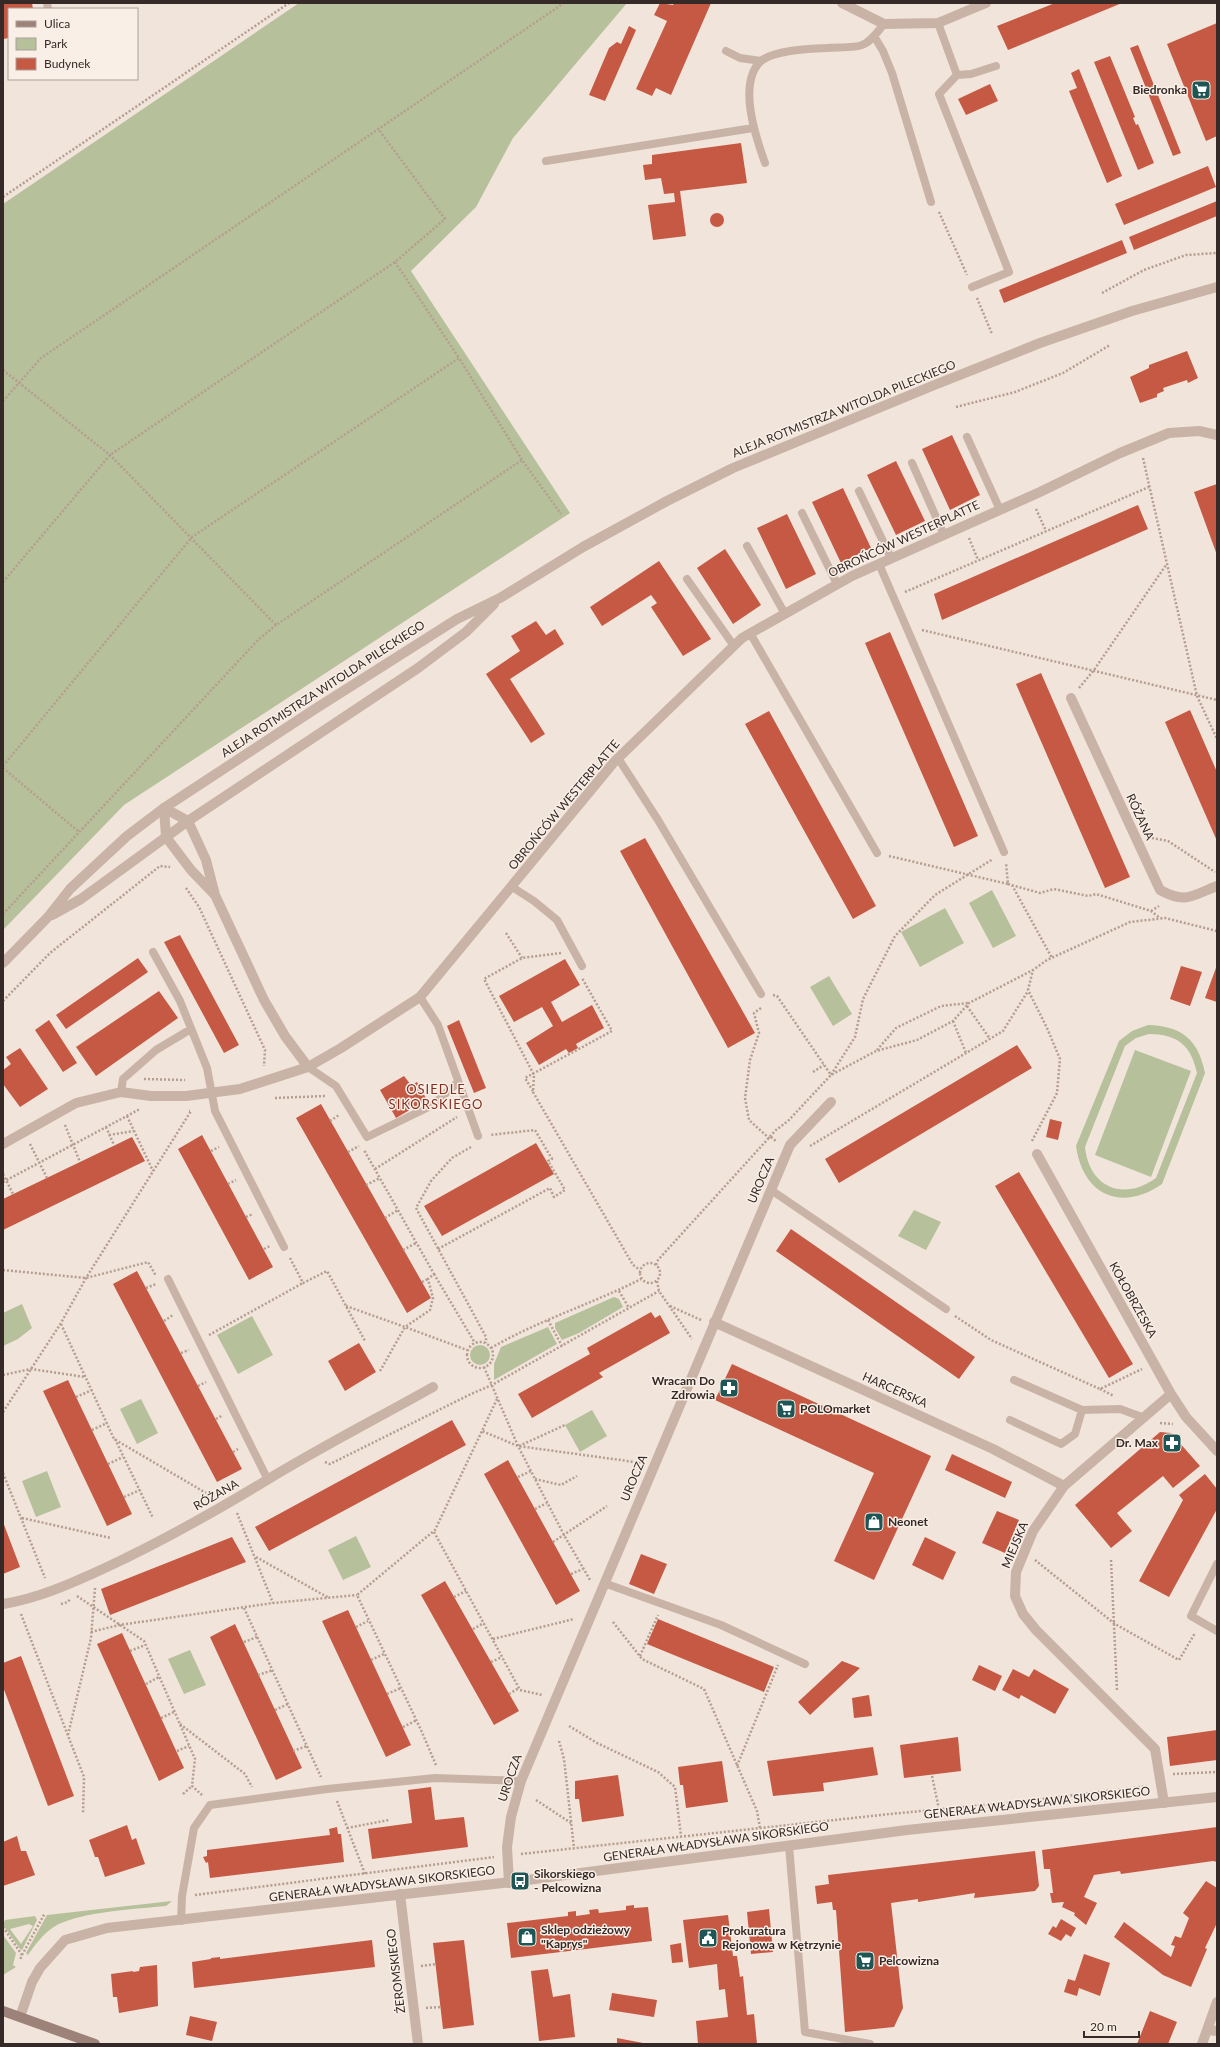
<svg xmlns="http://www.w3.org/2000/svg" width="1220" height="2047" font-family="Lato,sans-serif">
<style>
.green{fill:#b6c09a;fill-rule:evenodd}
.building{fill:#c55944}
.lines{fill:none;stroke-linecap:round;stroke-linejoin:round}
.path{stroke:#b59d90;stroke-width:2.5;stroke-dasharray:2 2;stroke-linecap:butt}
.service{stroke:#c9b3a6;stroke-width:8}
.minor{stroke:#c9b3a6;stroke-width:10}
.tertiary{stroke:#c9b3a6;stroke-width:10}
.secondary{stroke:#9c8278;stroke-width:10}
.labels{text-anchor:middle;stroke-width:3;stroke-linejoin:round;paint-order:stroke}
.poi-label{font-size:12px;font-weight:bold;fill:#352a27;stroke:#f9efe6;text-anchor:start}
.street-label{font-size:12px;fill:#352a27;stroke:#f9efe6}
.neighbourhood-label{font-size:13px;letter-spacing:1px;fill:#833021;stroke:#f9efe6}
</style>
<rect width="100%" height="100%" fill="#f1e4da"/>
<path class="green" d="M299,3H627L513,138L476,207L411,271L570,513L124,805L3,930V204Z
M992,890L1016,936L993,948L969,903Z
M945,908L964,943L920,967L901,932Z
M829,976L852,1014L833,1026L810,987Z
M1148,1025C1182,1026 1198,1039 1205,1073L1162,1184C1122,1212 1083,1196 1076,1146L1119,1041L1132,1031ZM1149,1034C1177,1034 1191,1045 1197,1073L1156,1178C1123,1202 1089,1187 1085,1147L1125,1046L1136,1038Z
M1135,1050L1191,1071L1151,1177L1095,1155Z
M914,1210L941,1222L926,1250L898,1236Z
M614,1297L619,1299L623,1307L579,1333L562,1340L555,1328V1323Z
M22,1304L32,1328L18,1339L3,1346V1313Z
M252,1316L273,1355L238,1374L217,1335Z
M548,1327L557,1344L494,1380V1364L501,1347Z
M470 1355a10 10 0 1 1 20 0a10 10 0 1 1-20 0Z
M141,1399L158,1433L137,1444L120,1409Z
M592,1410L607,1436L580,1452L565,1425Z
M47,1471L61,1507L36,1517L22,1481Z
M356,1536L371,1567L343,1580L328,1550Z
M190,1650L206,1685L184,1694L168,1659Z
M172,1901L166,1906C136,1909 92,1911 64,1922C48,1927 37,1942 28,1955L26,1953L47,1915Z
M35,1916L37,1920L22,1950L20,1949L3,1925L5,1920ZM29,1924L33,1926L21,1944L10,1929Z
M3,1935L16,1953L13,1965L16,1967L3,1975Z"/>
<path class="building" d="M3,3H32L33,9H9V38L3,39Z
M660,3L673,5L674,3H711L671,95L656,88L652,96L636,89L667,21L654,15Z
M1055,3H1122L1008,50L997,26Z
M1217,23V136L1206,141L1167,44Z
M629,26L636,30L605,101L589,95L609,48L617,42L621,44Z
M1138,45L1181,153L1173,156L1130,48Z
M1110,56L1135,117L1133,118L1136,125L1138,124L1154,163L1138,170L1094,62Z
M1079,69L1122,176L1107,183L1069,91L1077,88L1071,73Z
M990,84L998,101L966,115L958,99Z
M741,143L747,183L680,191L686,236L653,240L648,205L675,202L674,193L664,194L661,178L645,180L643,165L652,164V155Z
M1208,166L1216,187L1124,225L1115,204Z
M1217,201V216L1134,250L1129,237Z
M710 220a7 7 0 1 1 14 0a7 7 0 1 1-14 0Z
M1122,240L1127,253L1004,303L999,290Z
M1187,351L1198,378L1188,383L1187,380L1163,388L1164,391L1157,394V397L1140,403L1130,377L1149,368V365Z
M952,435L980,495L950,510L922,449Z
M896,461L925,521L896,535L867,475Z
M1217,484V555L1194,492Z
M843,488L871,548L841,563L812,502Z
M1138,505L1148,529L942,620L934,594Z
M787,514L816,574L786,589L757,528Z
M725,549L761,605L733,624L697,568Z
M659,561L711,639L683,656L651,607L657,603L651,595L602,626L590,607Z
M536,621L546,635L555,629L564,644L510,679L545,734L531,743L486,674L520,651L511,636Z
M890,632L978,836L954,847L865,643Z
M1041,673L1130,877L1105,888L1016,684Z
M1190,710L1217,772V841L1165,722Z
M769,711L876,906L853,919L745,724Z
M645,838L755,1033L728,1048L620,851Z
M180,935L239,1045L224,1053L164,942Z
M138,958L148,972L66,1029L56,1015Z
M565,959L580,985L551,1002L562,1022L592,1005L604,1028L576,1044L578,1048L569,1053L566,1049L539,1065L526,1043L553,1026L542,1007L514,1022L499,996Z
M1217,965V1002L1205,998Z
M1181,966L1202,972L1190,1006L1170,999Z
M159,991L178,1018L96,1076L76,1047Z
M49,1020L77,1063L63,1072L35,1030Z
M459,1020L486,1088L474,1093L447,1026Z
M1017,1045L1032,1068L839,1183L825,1159Z
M20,1048L48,1089L20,1107L3,1084V1070L11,1064L6,1057Z
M404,1076L411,1085L417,1082L427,1100L396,1118L380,1090Z
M321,1104L431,1298L407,1313L296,1118Z
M1050,1119L1062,1122L1058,1140L1046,1137Z
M202,1135L273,1267L249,1280L178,1149Z
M132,1137L145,1161L3,1230V1199Z
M536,1143L554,1174L442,1236L424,1206Z
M1019,1172L1133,1364L1109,1378L995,1186Z
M791,1229L975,1357L959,1379L776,1251Z
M137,1271L242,1469L217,1482L113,1284Z
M651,1312L655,1318L660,1315L670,1333L599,1373L603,1377L532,1418L518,1394L590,1354L587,1348Z
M359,1343L376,1372L345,1391L328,1361Z
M732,1364L931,1456L874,1580L834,1561L874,1473L715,1400Z
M68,1380L132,1514L107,1526L43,1391Z
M452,1420L466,1445L269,1551L255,1527Z
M1160,1432L1171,1433L1200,1466L1173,1488L1163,1476L1117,1513L1132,1531L1111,1548L1075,1505Z
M952,1454L1012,1482L1005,1498L945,1470Z
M508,1460L580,1591L556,1605L484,1474Z
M1205,1474L1217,1489V1509L1169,1597L1139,1581L1183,1500L1179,1495Z
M997,1511L1019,1520L1005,1553L982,1543Z
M3,1522L20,1567L3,1574Z
M232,1537L246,1562L110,1615L101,1589Z
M925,1537L956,1552L943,1580L912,1565Z
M641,1554L667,1564L654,1594L629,1584Z
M445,1581L519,1711L494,1725L421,1595Z
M348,1610L411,1745L386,1757L322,1621Z
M658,1619L774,1667L764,1692L647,1644Z
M235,1624L302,1768L276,1780L210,1637Z
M122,1633L184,1768L159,1781L97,1644Z
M21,1656L74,1796L48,1806L3,1687V1663Z
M842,1661L860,1668L810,1715L798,1702Z
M979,1665L1002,1676L995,1691L972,1680Z
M1013,1669L1029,1677L1034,1669L1069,1689L1055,1714L1021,1695L1019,1699L1002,1690Z
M869,1695L872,1716L854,1718L852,1698Z
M1217,1730V1760L1170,1766L1167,1737Z
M958,1737L961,1771L904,1778L900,1745Z
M873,1747L878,1775L823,1783L824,1791L773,1796L767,1761Z
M722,1761L728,1802L686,1808L683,1785H680L678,1767Z
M618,1775L624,1816L582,1822L579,1799H575V1781Z
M431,1787L435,1820L464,1817L468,1847L372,1859L368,1829L412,1823L408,1790Z
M127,1825L132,1840L136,1838L145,1864L105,1877L98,1857H95L89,1840Z
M337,1827L338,1834H341L344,1862L210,1878L208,1862L206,1863L203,1857L207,1856V1850L330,1835L329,1829Z
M1217,1827V1862L1213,1861L1121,1874L1120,1871L1094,1875L1084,1897L1097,1903L1086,1925L1074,1915L1075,1913L1062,1907L1064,1902L1052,1903L1050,1893H1053L1050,1869H1044L1042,1850Z
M17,1836L21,1851H26L35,1875L3,1886V1842Z
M1035,1851L1039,1886L1035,1891L974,1898L975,1893L918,1902V1899L891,1903L903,2008L894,2027L845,2032L836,1910H833L832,1902L817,1904L815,1886L829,1884L828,1875Z
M1206,1881L1217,1888V1923L1205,1948L1207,1949L1191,1987L1163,1975L1114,1937L1124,1922L1171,1957L1175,1946L1171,1945L1175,1936L1181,1938L1189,1918L1183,1913Z
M634,1905V1908L648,1907L652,1941L511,1958L507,1923L568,1916V1912L576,1911V1916L590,1914L589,1910L598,1909L599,1913L626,1910V1906Z
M769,1909L773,1952L751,1954L747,1912Z
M728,1915L733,1956H737L740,1977L743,1976L747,2015L754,2014L757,2044H698L696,2021L728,2017L725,1989L719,1990L717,1964L689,1968L683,1920Z
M1061,1919L1076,1928L1071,1937L1066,1934L1061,1941L1048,1934L1053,1926L1056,1928Z
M372,1940L375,1967L194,1988L192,1962L211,1959V1958L220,1957V1959Z
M464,1940L474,2025L443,2029L433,1943Z
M681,1943L683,1962L672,1963L670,1945Z
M1084,1954L1110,1963L1100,1996L1079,1988L1077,1996L1064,1992L1068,1979L1075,1981Z
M157,1965L158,2006L119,2013L117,1997H113L111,1974L133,1971V1972L139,1971L140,1967Z
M548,1969L553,1997L570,1994L575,2037L539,2041L531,1971Z
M612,1993L657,2000L654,2017L609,2010Z
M1150,2011L1177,2022L1168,2044H1137Z
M190,2016L217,2022L212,2041L186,2035Z
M617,2038L643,2043V2044H617Z"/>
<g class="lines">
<path class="path" d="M3,197L289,3
M939,212L967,275
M395,262L459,358
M1102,293L1144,270L1186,255L1217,253
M977,298L992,334
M3,370L110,455L276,625L522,460L561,514
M3,401L41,358L564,3
M956,407L1015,392L1063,373L1110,345
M1143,458L1197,696L1217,739
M1036,509L1046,531
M969,538L978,560
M3,582L110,455L395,262L445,219L379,130
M905,592L1149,487
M922,630L1217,700
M1079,688L1094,670L1166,565
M3,766L192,537L459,358L522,460
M3,768L79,832
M1152,838L1168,841L1215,872
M889,856L1008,884L1006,863
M1008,884L1040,893L1054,889L1088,896L1096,894L1151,911L1160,918
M1012,885L1052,958
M186,888L199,907L265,1050L264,1066
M1151,911L1159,906
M3,914L258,640L276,625
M506,933L522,958
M561,953L522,958L484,979L534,1075L533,1092L633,1265L640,1270
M773,995L777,996L831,1075L855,1037L863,999L895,936L935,895L993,859
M3,1001L50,953L160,866L170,867
M967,1006L990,1039
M761,1008L754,1013L759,1033L750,1060L745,1098L749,1120L770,1139
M953,1021L966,1053
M877,1050L896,1028L941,1006L968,1003
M813,1072L824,1065
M144,1079L185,1080
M533,1091L525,1078L612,1031L582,978
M275,1098L325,1096
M127,1116L153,1171
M330,1121L339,1115
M65,1125L80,1162
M106,1127L114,1145
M109,1135L134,1131
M771,1137L777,1142
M1032,1141L1057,1093L1060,1059L1047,1028L1028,990L1033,970L1047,960L1130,922L1165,918L1217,931
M30,1144L47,1178
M810,1146L1003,1031L1028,991
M471,1147L452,1158L431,1181L416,1208L486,1337V1343
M211,1151L219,1147
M348,1152L359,1146
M375,1169L457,1117
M3,1174L13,1194
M3,1182L140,1109
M228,1184L236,1180
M366,1185L380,1178
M246,1217L253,1214
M385,1218L398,1210
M264,1249L270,1246
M438,1249L550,1188L554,1197L565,1190L548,1161L552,1159L535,1130L490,1135
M403,1250L416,1243
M290,1258L303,1283L327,1271L365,1341
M640 1273a10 10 0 1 1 20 0a10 10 0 1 1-20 0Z
M656,1265L658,1260L776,1130L788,1121L831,1075L876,1051L917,1040L953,1021L969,1003L1033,970
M3,1270L86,1278L148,1262L156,1276
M434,1274L475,1343
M657,1281L659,1291L692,1339
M422,1282L428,1279
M146,1288L156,1284
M619,1291L629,1308
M346,1306L405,1327L430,1310L433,1298L428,1279L434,1274L364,1150
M670,1306L701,1320
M955,1316L991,1340L1100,1389L1142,1369
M548,1320L562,1346
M164,1321L173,1315
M61,1324L114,1439L206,1493
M209,1335L303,1283
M467 1355a13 13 0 1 1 26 0a13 13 0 1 1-26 0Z
M491,1348C539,1320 592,1304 641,1279
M181,1353L189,1350
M484,1367L518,1446L564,1535L590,1580
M380,1371L405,1327L467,1350
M3,1375L31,1369L85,1377
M198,1386L206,1382
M1100,1389L1114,1396
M76,1397L92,1390
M497,1399L482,1431L518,1446L642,1463
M3,1412L61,1323L86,1278L191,1111H189
M216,1419L223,1415
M1160,1423L1173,1424
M92,1430L107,1423
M115,1439L153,1518
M519,1446L565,1425
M233,1452L238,1449
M325,1462L330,1464L471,1394L492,1385L659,1291
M108,1464L123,1457
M3,1473L45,1578
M518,1477L531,1471
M535,1479L561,1485L577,1476
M124,1497L140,1490
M535,1509L547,1503
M237,1513L273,1603
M22,1518L111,1538
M434,1532L520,1690L542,1695
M553,1542L607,1506
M256,1557L329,1598
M1035,1560L1115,1624L1179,1660L1195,1633
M1111,1560L1117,1690
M571,1574L583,1569
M77,1596L144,1641L195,1759L192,1786L202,1795
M454,1597L466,1591
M61,1604L68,1602L70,1599
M244,1608L321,1777
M21,1614L84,1777L83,1814
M613,1622L642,1659L704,1689L757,1811L760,1828
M356,1627L368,1621
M473,1629L484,1623
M91,1632L119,1625L273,1603L357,1595
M493,1639L574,1619
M244,1642L257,1637
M130,1651L145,1645
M640,1656L658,1615
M371,1660L384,1654
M491,1662L502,1657
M258,1675L273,1670
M146,1684L159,1677
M387,1694L401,1688
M509,1694L519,1688
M275,1710L288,1704
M161,1718L174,1712
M180,1724L245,1774L252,1787
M569,1726L597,1743L658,1772L675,1787L681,1836
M403,1727L417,1720
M68,1735L91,1638L95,1588
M559,1741L564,1759L574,1848
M177,1751L189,1746
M293,1751L307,1746
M436,1765L421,1730L357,1595L435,1530L482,1431
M737,1766L778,1665
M1173,1774L1217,1772
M932,1776L939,1809
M183,1794L192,1786
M536,1800L571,1823
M337,1801L365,1874
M995,1805L1147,1786
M347,1828L389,1820
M521,1854L890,1814L995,1804
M195,1895L494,1857
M3,1927L22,1955L20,1960
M22,1955L45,1913
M421,1966L436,1964
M426,2008L441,2007"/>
<path class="service" d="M47,3L48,9
M938,23L957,75L939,94L1009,272L972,287
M874,36L883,51L892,73L931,202
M726,51L740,58L761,61
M957,75L971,74L996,66
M546,161L753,128
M765,163C756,138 737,83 761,61C774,50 809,49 826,48C835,47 856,48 862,45C871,42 878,31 884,24
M967,437L1000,510
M912,463L944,535
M859,491L891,558
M802,513L837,584
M747,546L785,614
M879,564L1004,852
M687,579L734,646
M750,633L877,853
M618,758L658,820L761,994
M512,887L534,901L557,920L582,966
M153,952L180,1001L207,1068L215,1111L284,1247
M420,997L438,1025L478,1136
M308,1067L336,1086L367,1137L433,1105L458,1082
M121,1092L123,1079L156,1050L191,1029
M771,1190L946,1309
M168,1279L268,1480
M1014,1380L1082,1410L1120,1409L1142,1417
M1010,1420L1061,1444L1075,1434L1082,1410
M1217,1564L1191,1616L1217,1631
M604,1583L721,1625L805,1664
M789,1846L805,2032L870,2044
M181,1921L182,1896L194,1828L210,1805L327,1789L435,1778L521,1781"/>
<path class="minor" d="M842,3L884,24L938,23L986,3
M1071,698L1160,890C1186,904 1191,896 1217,886
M164,808L188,821L206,860L215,895L264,1000L285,1036L308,1067
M164,808L166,837L191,870L214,894
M3,1144L76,1103L121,1092L151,1096H186L240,1089L308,1067L341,1048L420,997L614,762L742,638L852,576L1040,492L1120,453L1169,433L1199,431L1217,435
M1037,1154L1171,1394L1186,1417L1217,1451
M714,1322L993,1449L1064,1486
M3,1604C40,1598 72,1583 105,1568C161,1542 214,1512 267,1480C321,1447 378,1418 433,1387
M1164,1803L1155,1749L1036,1630L1023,1614L1015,1596L1016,1572L1033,1531L1064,1486L1171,1394
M509,1883L507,1847L511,1817L521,1781L790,1145L831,1102
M400,1894L418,2044
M1208,2030L1217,2031"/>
<path class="tertiary" d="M52,915L81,899L188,821L418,668L466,632L494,604
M3,963L48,917L70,889L127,836L164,808L315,709L457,619L500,598L583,547L667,501L733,468L932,386L1040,343L1132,311L1217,287
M20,2017L32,1982L40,1968L65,1940L107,1928L520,1881L907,1830L1217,1797
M1202,2044L1217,2002"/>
<path class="secondary" d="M3,2011L95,2044"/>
</g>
<defs>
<g id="supermarket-square" transform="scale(1)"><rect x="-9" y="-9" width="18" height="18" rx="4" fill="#1d5655" stroke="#f9efe6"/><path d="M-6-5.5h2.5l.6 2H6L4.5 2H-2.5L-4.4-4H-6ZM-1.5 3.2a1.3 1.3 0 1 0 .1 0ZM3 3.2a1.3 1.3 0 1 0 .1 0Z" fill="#fff"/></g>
<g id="pharmacy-square" transform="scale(1)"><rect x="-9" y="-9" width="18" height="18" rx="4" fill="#1d5655" stroke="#f9efe6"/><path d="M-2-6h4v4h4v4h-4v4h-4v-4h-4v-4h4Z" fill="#fff"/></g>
<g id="shop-square" transform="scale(1)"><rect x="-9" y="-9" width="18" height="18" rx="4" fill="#1d5655" stroke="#f9efe6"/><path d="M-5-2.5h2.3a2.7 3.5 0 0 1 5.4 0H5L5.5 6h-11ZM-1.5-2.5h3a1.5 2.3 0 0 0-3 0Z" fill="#fff"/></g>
<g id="bus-square" transform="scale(1)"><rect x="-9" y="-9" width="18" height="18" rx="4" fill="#1d5655" stroke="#f9efe6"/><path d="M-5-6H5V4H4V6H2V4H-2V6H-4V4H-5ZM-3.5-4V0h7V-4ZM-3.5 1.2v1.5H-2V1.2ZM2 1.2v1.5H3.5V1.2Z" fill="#fff"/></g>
<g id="civic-square" transform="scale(1)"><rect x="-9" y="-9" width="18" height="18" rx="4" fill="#1d5655" stroke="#f9efe6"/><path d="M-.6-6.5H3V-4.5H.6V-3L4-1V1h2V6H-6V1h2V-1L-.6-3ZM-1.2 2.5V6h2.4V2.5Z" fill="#fff"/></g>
</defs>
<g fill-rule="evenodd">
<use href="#supermarket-square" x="1201" y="90"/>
<use href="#pharmacy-square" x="729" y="1388"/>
<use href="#supermarket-square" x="786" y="1409"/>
<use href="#pharmacy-square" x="1172" y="1443"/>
<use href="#shop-square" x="874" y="1522"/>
<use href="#bus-square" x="520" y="1881"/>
<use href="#shop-square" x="527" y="1937"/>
<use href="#civic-square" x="708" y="1938"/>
<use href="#supermarket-square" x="865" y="1961"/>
</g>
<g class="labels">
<g class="poi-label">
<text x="1187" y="94" text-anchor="end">Biedronka</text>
<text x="715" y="1385" text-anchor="end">Wracam Do<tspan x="715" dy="14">Zdrowia</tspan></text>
<text x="800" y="1413">POLOmarket</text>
<text x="1158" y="1447" text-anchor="end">Dr. Max</text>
<text x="888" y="1526">Neonet</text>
<text x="534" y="1878">Sikorskiego<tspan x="534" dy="14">- Pelcowizna</tspan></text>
<text x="541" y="1934">Sklep odzieżowy<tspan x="541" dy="14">"Kaprys"</tspan></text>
<text x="722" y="1935">Prokuratura<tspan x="722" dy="14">Rejonowa w Kętrzynie</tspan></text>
<text x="879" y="1965">Pelcowizna</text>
</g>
<g class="street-label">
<text transform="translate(844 409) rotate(-22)" y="4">ALEJA ROTMISTRZA WITOLDA PILECKIEGO</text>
<text transform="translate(904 539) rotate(-25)" y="4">OBROŃCÓW WESTERPLATTE</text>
<text transform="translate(323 689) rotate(-33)" y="4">ALEJA ROTMISTRZA WITOLDA PILECKIEGO</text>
<text transform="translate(564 805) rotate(-50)" y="4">OBROŃCÓW WESTERPLATTE</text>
<text transform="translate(1140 817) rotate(65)" y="4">RÓŻANA</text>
<text transform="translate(761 1180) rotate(-67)" y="4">UROCZA</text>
<text transform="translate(1133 1300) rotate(61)" y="4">KOŁOBRZESKA</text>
<text transform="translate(895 1390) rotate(24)" y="4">HARCERSKA</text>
<text transform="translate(634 1478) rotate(-67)" y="4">UROCZA</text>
<text transform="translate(216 1495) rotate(-30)" y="4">RÓŻANA</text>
<text transform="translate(1015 1545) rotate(-67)" y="4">MIEJSKA</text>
<text transform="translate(510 1778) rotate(-71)" y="4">UROCZA</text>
<text transform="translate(1037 1803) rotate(-6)" y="4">GENERAŁA WŁADYSŁAWA SIKORSKIEGO</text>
<text transform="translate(716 1842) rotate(-8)" y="4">GENERAŁA WŁADYSŁAWA SIKORSKIEGO</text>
<text transform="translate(382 1884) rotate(-7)" y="4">GENERAŁA WŁADYSŁAWA SIKORSKIEGO</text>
<text transform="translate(396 1971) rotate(-97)" y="4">ŻEROMSKIEGO</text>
</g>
<g class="neighbourhood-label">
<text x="436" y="1094">OSIEDLE<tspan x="436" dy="15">SIKORSKIEGO</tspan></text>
</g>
</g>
<rect width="1220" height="2047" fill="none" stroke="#352a27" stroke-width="8"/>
<rect x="8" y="8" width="130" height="72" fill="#f9efe6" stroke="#aba09a"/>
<rect x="16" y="21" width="20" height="6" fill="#9c8278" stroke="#aba09a"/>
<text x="44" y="28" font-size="12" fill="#352a27">Ulica</text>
<rect x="16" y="38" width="20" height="12" fill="#b6c09a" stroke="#aba09a"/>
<text x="44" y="48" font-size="12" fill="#352a27">Park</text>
<rect x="16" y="58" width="20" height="12" fill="#c55944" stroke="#aba09a"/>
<text x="44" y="68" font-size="12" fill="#352a27">Budynek</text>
<path d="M1084 2031v6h55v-6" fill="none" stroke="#352a27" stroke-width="2"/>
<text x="1090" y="2031" font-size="12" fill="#352a27" stroke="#f9efe6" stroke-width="3" paint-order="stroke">20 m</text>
</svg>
